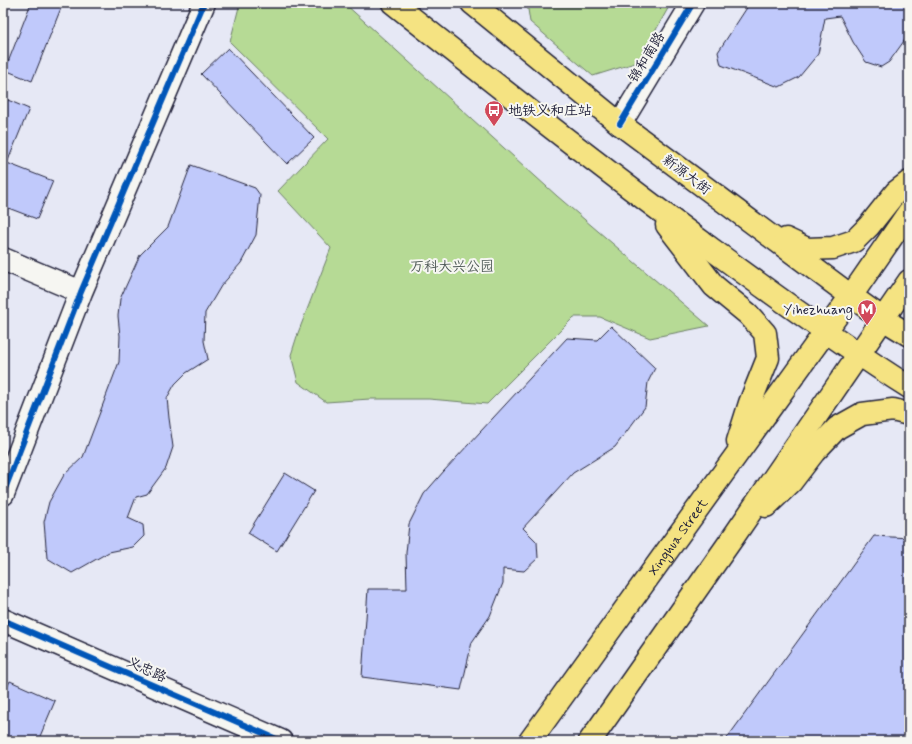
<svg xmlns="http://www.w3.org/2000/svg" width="912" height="744" font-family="Mynerve,'LXGW WenKai TC',sans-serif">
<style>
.green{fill:#b6da95;stroke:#6c7e68}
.building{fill:#c0c9fb;stroke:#22223b}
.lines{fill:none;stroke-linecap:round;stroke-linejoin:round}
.minor-casing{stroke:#22223b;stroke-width:25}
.major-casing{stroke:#22223b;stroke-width:25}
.minor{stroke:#f6f6f2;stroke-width:22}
.major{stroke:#f5e382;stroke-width:22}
.cycleway-casing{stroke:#f6f6f2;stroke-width:8}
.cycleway{stroke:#0057b8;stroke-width:6}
.labels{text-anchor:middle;stroke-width:4;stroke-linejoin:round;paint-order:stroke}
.street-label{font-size:14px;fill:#22223b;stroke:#f6f6f2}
.poi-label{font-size:14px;fill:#22223b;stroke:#f6f6f2;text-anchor:start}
.park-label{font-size:14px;fill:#4e5956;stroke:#f6f6f2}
</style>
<rect width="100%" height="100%" fill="#e6e8f5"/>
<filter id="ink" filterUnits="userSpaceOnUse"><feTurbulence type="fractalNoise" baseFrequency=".025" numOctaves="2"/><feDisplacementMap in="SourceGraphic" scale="8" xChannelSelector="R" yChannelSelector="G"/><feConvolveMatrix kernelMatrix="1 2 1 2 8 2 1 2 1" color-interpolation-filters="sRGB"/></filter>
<g filter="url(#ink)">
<path class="green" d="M240,3H344L557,196L709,326L650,338L600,317H574L487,404L429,399H370L326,402L298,382L291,355L298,333L331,248L278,191L328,139L230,42Z
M527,3H671L638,62L593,76L530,22Z"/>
<path class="building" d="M31,3H63L32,81L5,70Z
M750,3H909V34L889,62L881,67L866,62L853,42L840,16L825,18L818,54L799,77L779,87L721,65L718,52Z
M228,48L314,138L287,164L201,74Z
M3,98L29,109L7,163L53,181L37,219L3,206Z
M191,165L255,188L260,195L256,235L241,263L221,286L205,313L204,341L208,359L186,373L175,384L167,398L169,418L173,447L166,468L147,494L136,497L128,518L143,525L144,536L133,547L109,552L72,573L47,558L44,522L49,502L64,475L83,457L119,362L120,336L118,316L120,299L140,255L168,227Z
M611,326L655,368L648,382L645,407L615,447L573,473L523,528L537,542L538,558L524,571L503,569V583L490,616L472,642L461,690L362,677L368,589H407L406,553L409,524L424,494L444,471L567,338L597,340Z
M285,473L314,491L277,551L248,533Z
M874,536L909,538V741H725Z
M10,681L55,701L38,741H3V696Z"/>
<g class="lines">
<g class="minor-casing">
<path id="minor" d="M620,124L693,3
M3,259L81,292
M3,494L81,292L204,3
M3,620L281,741"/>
</g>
<g class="major-casing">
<g id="major">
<path d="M393,3C501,89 609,174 721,256C782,301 844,346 909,387"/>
<path d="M472,3L620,124L851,296L883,319L909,335"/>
<path d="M667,225L714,286L748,314L765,333L768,358L750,403L738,441"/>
<path d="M786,239L807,249L833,248L854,241L869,226L896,192L909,182"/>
<path d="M766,506L791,482L814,452L837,428L862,414L893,410L909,414"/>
<path id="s1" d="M530,741L851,296L909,212"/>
<path d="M590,741L734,536L909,281"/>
</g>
</g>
<use href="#minor" class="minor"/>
<use href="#major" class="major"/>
<g class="cycleway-casing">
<path id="cycleway" d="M620,124L693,3
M3,494L81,292L204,3
M3,620L281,741"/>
</g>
<use href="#cycleway" class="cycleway"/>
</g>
</g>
<defs>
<g id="bus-pin" transform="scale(1)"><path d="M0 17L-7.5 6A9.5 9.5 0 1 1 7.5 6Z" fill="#d1495b" stroke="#f6f6f2"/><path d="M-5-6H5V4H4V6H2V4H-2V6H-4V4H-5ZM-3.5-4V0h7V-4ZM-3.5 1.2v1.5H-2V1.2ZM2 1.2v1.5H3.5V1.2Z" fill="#fff"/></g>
<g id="metro-pin" transform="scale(1)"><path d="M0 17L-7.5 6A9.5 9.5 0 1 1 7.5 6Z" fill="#d1495b" stroke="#f6f6f2"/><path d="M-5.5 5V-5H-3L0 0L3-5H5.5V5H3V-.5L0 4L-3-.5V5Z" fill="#fff"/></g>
</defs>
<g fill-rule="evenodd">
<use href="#bus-pin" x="494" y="110"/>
<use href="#metro-pin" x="867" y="309"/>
</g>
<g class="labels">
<g class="street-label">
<text transform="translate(646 57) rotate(-59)" y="5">锦和南路</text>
<text transform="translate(687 174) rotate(37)" y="5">新源大街</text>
<text dy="5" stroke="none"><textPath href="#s1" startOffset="252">Xinghua Street</textPath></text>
<text transform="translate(147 669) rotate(24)" y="5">义忠路</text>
</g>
<g class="poi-label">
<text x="508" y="115">地铁义和庄站</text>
<text x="853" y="314" text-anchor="end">Yihezhuang</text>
</g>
<g class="park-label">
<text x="452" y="271">万科大兴公园</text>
</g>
</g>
<rect width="912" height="744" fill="none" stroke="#f6f6f2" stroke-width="16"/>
<rect x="8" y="8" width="896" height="728" fill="none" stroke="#22223b" stroke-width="1.5" filter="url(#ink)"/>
</svg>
